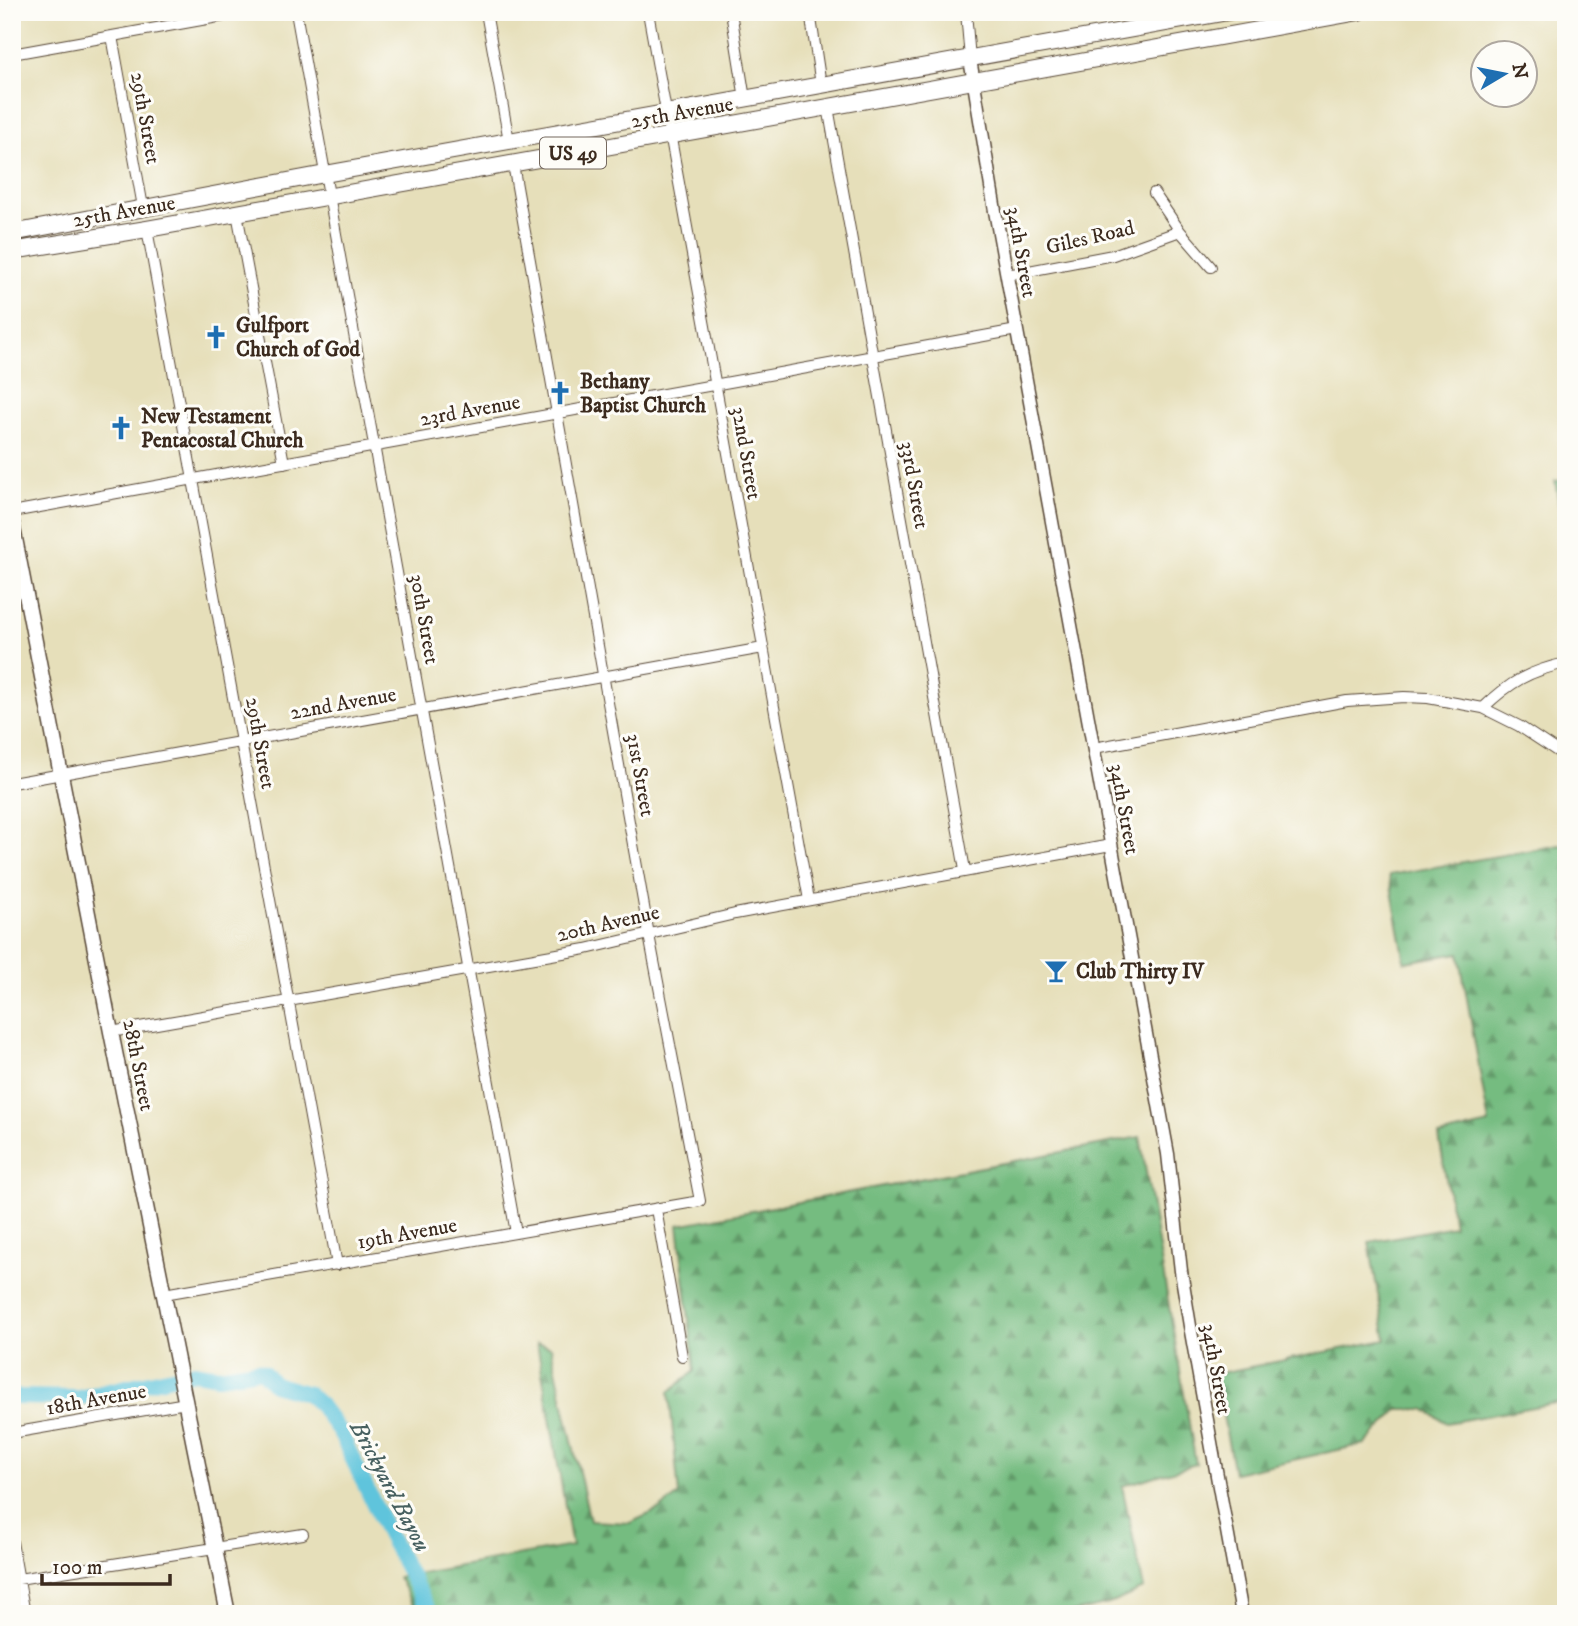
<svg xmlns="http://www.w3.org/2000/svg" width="1578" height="1626" font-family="'IM FELL DW Pica',serif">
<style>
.forest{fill:url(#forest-firs);stroke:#58734f;stroke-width:2}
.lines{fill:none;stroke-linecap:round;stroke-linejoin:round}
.river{stroke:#5ec4dc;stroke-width:16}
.minor-casing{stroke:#554535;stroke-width:12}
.tertiary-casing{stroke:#554535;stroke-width:15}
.secondary-casing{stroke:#554535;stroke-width:17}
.primary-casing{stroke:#554535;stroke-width:18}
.minor{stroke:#fff;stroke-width:10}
.tertiary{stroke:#fff;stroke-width:12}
.secondary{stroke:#fff;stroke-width:14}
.primary{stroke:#fff;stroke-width:16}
.labels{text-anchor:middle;stroke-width:6;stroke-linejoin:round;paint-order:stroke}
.shield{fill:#fdfcf7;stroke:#75695f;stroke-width:2}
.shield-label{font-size:19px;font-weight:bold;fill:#3b2a1e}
.street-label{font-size:21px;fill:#3b2a1e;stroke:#fdfcf7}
.poi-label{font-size:21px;font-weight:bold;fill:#3b2a1e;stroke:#fdfcf7;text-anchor:start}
.water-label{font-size:23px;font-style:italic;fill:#476060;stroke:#fdfcf7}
</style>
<defs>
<pattern id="forest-firs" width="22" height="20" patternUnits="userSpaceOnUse" patternTransform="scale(1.75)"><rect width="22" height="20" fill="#75bc80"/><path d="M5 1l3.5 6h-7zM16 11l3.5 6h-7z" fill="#619968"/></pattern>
</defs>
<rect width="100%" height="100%" fill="#fdfcf7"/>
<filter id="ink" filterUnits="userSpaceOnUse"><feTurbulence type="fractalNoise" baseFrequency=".0143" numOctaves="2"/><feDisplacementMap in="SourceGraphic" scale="14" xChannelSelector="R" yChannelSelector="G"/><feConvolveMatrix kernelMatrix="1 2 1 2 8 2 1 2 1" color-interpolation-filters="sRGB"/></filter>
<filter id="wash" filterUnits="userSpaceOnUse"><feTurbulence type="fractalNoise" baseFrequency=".00686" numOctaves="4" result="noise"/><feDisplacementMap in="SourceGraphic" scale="28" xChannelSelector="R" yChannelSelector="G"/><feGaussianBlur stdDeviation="1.57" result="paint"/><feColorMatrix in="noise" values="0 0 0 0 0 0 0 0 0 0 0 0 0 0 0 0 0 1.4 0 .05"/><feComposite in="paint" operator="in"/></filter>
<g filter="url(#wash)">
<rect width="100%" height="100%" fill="#e6dfba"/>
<path class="forest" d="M1566,480V544L1555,481Z
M1566,844V1401L1447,1423L1424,1409H1399L1365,1444L1234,1473L1215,1374L1386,1340L1369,1242L1454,1226L1439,1136L1489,1124L1459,953L1405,962L1389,875Z
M1140,1137L1196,1464L1122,1486L1144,1589L1109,1604L1066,1614H418L398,1577L572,1546L537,1343L551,1347L590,1521L630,1523L658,1510L679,1495L669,1392L695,1371L678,1225Z"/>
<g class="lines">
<path class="river" d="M12,1397L78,1398L194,1372L219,1376L257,1370L263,1372L274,1384L308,1394L320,1405L340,1432L389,1536L431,1614"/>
</g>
</g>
<g filter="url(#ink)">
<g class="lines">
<g class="minor-casing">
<path id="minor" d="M296,12L516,1233
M486,12L509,141
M648,12L809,900
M731,12L745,99
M810,12L821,85
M966,12L970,59
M112,36L143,207
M12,54L246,12
M828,107L965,870
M1154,193L1180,231L1211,267
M237,213L284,463
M147,229L337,1265
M1007,275L1113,255L1180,231
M12,512L1017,330
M1483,708C1510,682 1529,671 1566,663
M1094,748L1347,701L1404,697L1428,698L1483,708L1519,726L1566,757
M12,783L763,648
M111,1032L586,949L735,914L1111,845
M656,1209L682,1356
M164,1294L700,1201L649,935L513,164
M12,1433L186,1403
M12,1542L25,1614
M12,1580L303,1534"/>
</g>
<g class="tertiary-casing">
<path id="tertiary" d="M970,59L995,211L1168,1154L1181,1271L1190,1326L1242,1614"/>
</g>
<g class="secondary-casing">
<path id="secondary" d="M12,523L111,1032L228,1614"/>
</g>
<g class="primary-casing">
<path id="primary" d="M12,233L325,174L1228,12
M12,251L147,229L1359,12"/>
</g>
<use href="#minor" class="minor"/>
<use href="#tertiary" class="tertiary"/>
<use href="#secondary" class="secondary"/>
<use href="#primary" class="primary"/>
</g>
</g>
<defs>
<g id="church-bare" transform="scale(1.89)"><path d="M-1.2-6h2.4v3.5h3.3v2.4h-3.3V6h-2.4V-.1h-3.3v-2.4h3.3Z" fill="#1f6fb2" stroke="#fdfcf7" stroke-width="2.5" paint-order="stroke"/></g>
<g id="bar-bare" transform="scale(1.89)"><path d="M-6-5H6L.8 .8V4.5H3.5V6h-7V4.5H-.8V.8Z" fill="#1f6fb2" stroke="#fdfcf7" stroke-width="2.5" paint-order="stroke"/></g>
</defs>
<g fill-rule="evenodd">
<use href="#church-bare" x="216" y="337"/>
<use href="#church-bare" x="560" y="393"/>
<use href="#church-bare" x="121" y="428"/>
<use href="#bar-bare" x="1056" y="971"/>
</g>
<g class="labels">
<rect class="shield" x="540" y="137.5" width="66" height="31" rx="5"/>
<g class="shield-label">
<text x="573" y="160">US 49</text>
</g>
<g class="street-label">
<text transform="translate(682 112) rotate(-10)" y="7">25th Avenue</text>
<text transform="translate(146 118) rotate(80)" y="7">29th Street</text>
<text transform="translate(124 211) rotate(-10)" y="7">25th Avenue</text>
<text transform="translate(1090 237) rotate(-13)" y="7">Giles Road</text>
<text transform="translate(1022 252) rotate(80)" y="7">34th Street</text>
<text transform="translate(470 410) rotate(-10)" y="7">23rd Avenue</text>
<text transform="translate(747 453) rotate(80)" y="7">32nd Street</text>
<text transform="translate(915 485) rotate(80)" y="7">33rd Street</text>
<text transform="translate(425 619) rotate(80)" y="7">30th Street</text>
<text transform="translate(343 703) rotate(-10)" y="7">22nd Avenue</text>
<text transform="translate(261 743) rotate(80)" y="7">29th Street</text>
<text transform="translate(641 775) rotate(80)" y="7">31st Street</text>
<text transform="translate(1125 809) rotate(80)" y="7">34th Street</text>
<text transform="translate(608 923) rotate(-13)" y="7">20th Avenue</text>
<text transform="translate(139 1065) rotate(79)" y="7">28th Street</text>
<text transform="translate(407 1233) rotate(-10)" y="7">19th Avenue</text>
<text transform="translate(1217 1369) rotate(80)" y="7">34th Street</text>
<text transform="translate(96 1399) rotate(-10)" y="7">18th Avenue</text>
</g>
<g class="poi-label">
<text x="236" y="332">Gulfport<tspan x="236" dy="24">Church of God</tspan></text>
<text x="580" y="388">Bethany<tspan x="580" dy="24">Baptist Church</tspan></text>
<text x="141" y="423">New Testament<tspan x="141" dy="24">Pentacostal Church</tspan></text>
<text x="1076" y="978">Club Thirty IV</text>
</g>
<g class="water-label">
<text transform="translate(391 1486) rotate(62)" y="8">Brickyard Bayou</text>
</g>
</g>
<rect width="1578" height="1626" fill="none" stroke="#fdfcf7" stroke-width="42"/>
<g transform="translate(1504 74) rotate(80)"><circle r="33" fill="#fdfcf7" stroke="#afa8a0" stroke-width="2"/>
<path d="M0-5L12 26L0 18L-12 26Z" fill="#1f6fb2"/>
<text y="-10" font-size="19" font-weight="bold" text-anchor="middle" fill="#3b2a1e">N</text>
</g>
<path d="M42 1574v10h128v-10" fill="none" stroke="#3b2a1e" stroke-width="3.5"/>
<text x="52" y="1574" font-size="21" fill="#3b2a1e" stroke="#fdfcf7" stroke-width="5" paint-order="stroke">100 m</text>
</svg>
